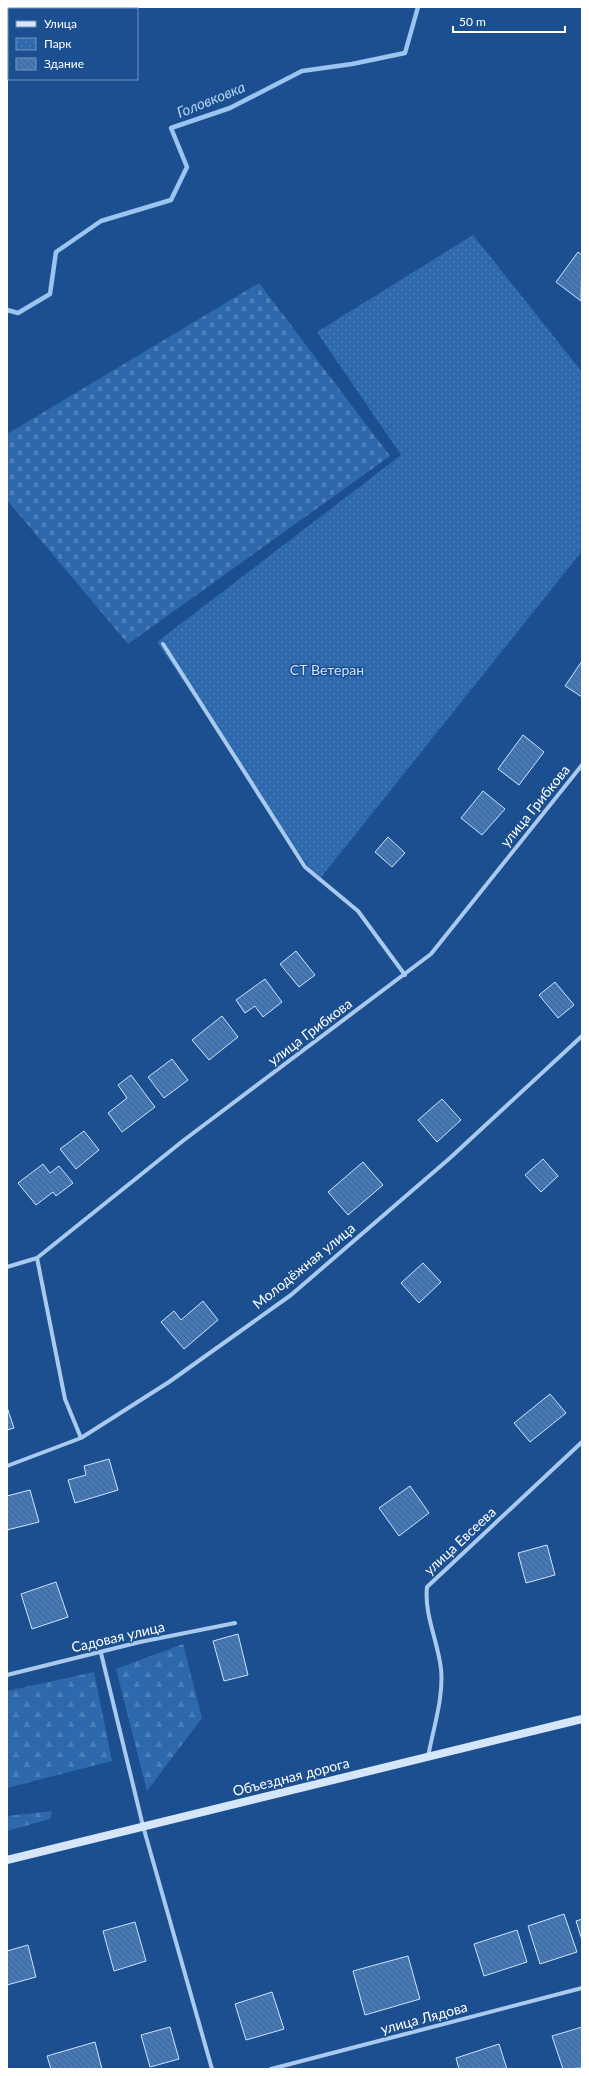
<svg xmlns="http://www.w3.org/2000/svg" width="589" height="2076" font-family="Lato,sans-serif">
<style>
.forest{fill:url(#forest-firs)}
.cemetery{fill:url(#cemetery-stones)}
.park{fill:url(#park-dots)}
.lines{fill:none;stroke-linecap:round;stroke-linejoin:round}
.stream{stroke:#9cc4f0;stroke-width:4.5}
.building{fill:url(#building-back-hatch);stroke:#cfe3fa}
.street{stroke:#a9c9ee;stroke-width:4}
.secondary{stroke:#d6e6fa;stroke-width:8}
.labels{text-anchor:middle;stroke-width:3;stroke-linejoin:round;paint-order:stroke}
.park-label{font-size:14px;fill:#cfe3fa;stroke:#1b4f8f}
.street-label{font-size:14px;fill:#fff;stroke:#1b4f8f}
.water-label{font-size:15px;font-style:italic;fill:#b5d3f5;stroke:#1b4f8f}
</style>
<defs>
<pattern id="forest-firs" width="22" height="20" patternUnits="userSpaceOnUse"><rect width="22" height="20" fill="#2e69ad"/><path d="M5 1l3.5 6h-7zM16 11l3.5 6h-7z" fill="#4d80b9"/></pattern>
<pattern id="cemetery-stones" width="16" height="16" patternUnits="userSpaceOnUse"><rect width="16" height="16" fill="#2e69ad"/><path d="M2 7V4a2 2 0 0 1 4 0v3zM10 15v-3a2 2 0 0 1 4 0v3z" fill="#4d80b9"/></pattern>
<pattern id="park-dots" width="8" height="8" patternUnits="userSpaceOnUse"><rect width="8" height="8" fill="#2e69ad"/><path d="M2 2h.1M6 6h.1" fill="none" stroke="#4d80b9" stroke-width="1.8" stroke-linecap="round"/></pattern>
<pattern id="building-back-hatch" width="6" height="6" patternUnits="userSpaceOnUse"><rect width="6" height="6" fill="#4478b7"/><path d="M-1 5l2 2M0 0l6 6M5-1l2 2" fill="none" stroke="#486282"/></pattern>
</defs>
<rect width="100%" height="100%" fill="#1b4f8f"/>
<path class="forest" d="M183,1644L202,1718L147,1791L116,1669Z
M94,1672L112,1761L7,1788V1691Z
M52,1811L50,1819L7,1831V1816Z"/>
<path class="cemetery" d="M259,283L390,456L128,644L7,500V434Z"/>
<path class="park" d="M473,235L582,372V551L318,881L157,642L401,455L317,332Z"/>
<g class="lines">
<path class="stream" d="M7,310L18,313L50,294L56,252L101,221L171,200L187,167L171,128L230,108L302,71L352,64L405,53L418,7"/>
</g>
<path class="building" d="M578,252L582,255L581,301L556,282Z
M582,661V697L565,686Z
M523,735L544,752L519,785L498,769Z
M483,791L505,809L482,835L461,818Z
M388,837L405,853L392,867L375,852Z
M296,951L315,975L299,987L280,964Z
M265,979L282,1002L263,1017L255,1006L245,1013L236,1000Z
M555,982L574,1005L558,1018L539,995Z
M222,1016L238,1037L209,1060L192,1040Z
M172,1059L188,1080L164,1098L148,1077Z
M131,1075L155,1107L122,1132L108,1113L127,1098L118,1085Z
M442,1099L461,1120L437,1142L418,1120Z
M84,1131L99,1150L76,1169L60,1149Z
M543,1159L558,1176L541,1192L525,1175Z
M363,1162L383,1185L348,1215L328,1192Z
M43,1164L50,1173L59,1166L73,1183L56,1196L53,1192L36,1205L18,1183Z
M423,1263L441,1282L419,1303L401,1283Z
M203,1301L218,1320L184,1349L161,1322L174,1311L181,1320Z
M550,1394L566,1413L530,1442L514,1423Z
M7,1407L14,1428L7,1430Z
M109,1459L118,1490L75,1503L68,1480L86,1475L84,1466Z
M410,1486L429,1513L399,1536L379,1508Z
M30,1490L39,1522L7,1530V1496Z
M547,1545L555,1575L526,1583L518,1553Z
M56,1582L68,1617L32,1629L21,1594Z
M238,1634L248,1675L224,1681L213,1641Z
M564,1914L577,1952L540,1964L528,1926Z
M582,1919V1940L576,1921Z
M135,1922L146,1961L114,1971L103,1931Z
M517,1930L527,1962L484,1976L474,1944Z
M28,1945L36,1977L7,1985V1951Z
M408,1956L420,1999L365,2015L353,1971Z
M272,1992L284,2029L246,2040L235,2004Z
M170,2027L179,2059L150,2067L141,2035Z
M582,2027V2068L563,2069L552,2036Z
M95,2042L102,2069H51L47,2056Z
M499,2044L507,2069H459L456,2058Z"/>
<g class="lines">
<path class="street" d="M163,644L305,867L358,911L405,975
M37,1258L65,1399L81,1438
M7,1267L37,1258L184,1140L431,954L582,765
M7,1466L81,1438L169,1382L291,1295L450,1158L582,1036
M101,1653L143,1826L212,2069
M7,1675L140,1642L235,1623
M428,1757C433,1729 444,1697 441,1669C438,1641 424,1615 427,1587L582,1442
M271,2069L582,1988"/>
<path class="secondary" d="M7,1860L582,1719"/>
</g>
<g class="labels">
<g class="park-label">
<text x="327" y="675">СТ Ветеран</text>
</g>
<g class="street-label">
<text transform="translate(535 806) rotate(-51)" y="5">улица Грибкова</text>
<text transform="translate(310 1032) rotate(-37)" y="5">улица Грибкова</text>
<text transform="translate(304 1266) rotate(-39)" y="5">Молодёжная улица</text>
<text transform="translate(460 1541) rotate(-43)" y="5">улица Евсеева</text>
<text transform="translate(118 1637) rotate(-13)" y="5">Садовая улица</text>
<text transform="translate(291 1777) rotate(-14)" y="5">Объездная дорога</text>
<text transform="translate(424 2018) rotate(-15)" y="5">улица Лядова</text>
</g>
<g class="water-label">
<text transform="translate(211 100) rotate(-22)" y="5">Головковка</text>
</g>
</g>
<rect width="589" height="2076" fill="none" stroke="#ffffff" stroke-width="16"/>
<rect x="8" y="8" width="130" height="72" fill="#1b4f8f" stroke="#7695bc"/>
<rect x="16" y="21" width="20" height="6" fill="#d6e6fa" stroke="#7695bc"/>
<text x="44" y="28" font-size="12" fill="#ffffff">Улица</text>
<rect x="16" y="38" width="20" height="12" fill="url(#park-dots)" stroke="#7695bc"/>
<text x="44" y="48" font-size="12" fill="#ffffff">Парк</text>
<rect x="16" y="58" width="20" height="12" fill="url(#building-back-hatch)" stroke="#7695bc"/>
<text x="44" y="68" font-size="12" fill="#ffffff">Здание</text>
<path d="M453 26v6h112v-6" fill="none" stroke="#ffffff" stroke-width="2"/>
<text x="459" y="26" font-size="12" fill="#ffffff" stroke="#1b4f8f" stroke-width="3" paint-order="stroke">50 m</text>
</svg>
